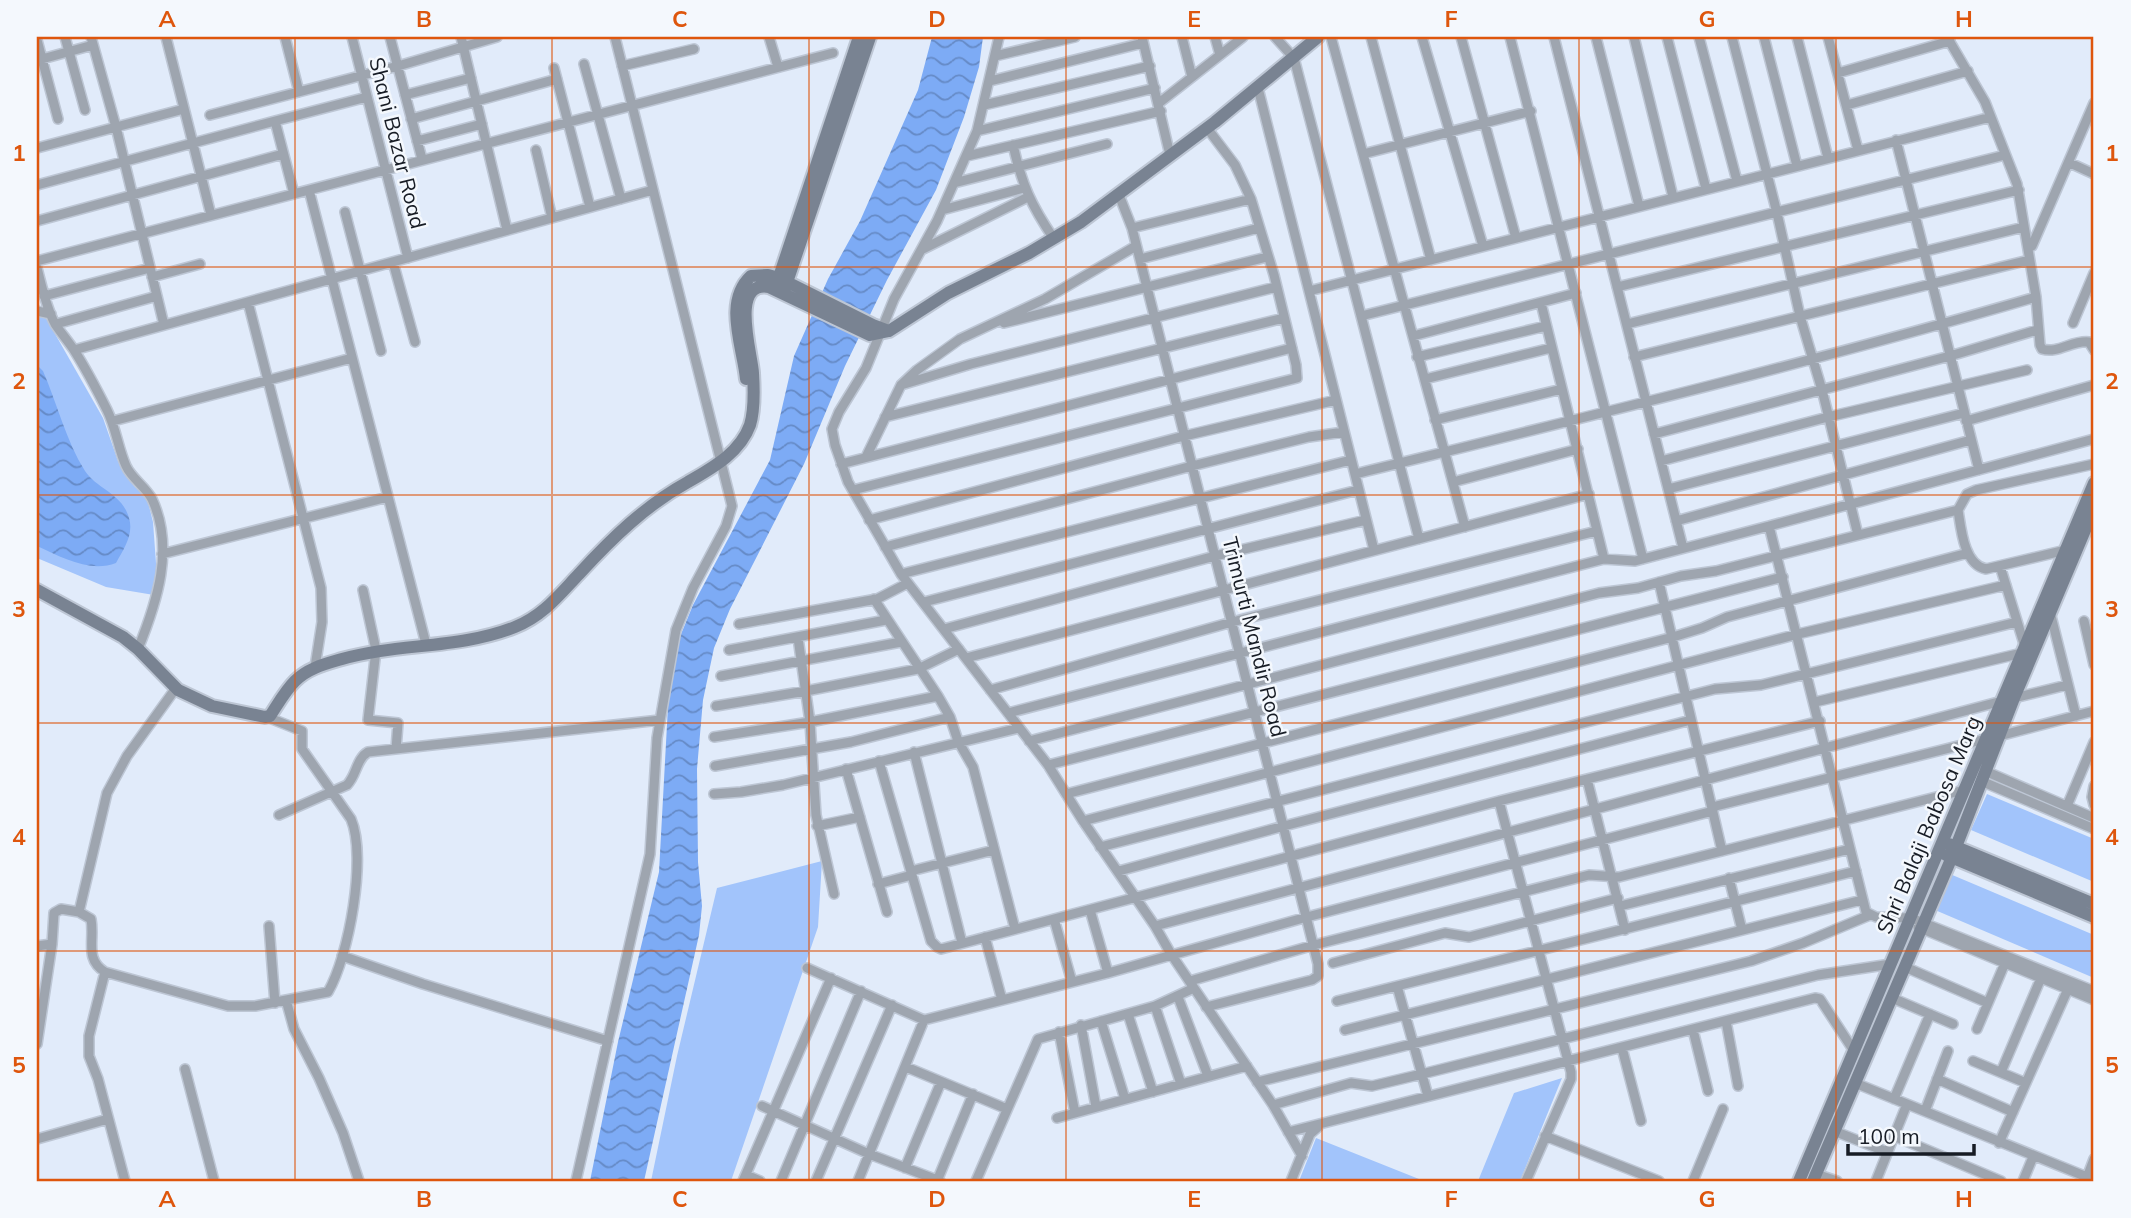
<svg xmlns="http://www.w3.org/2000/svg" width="2131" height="1218" font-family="Mulish,sans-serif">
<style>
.green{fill:#a2c4fb}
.water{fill:url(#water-waves)}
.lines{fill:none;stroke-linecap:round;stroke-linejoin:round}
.street-casing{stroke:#bdc6d4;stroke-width:12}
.secondary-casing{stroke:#bdc6d4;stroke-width:16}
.street{stroke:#9ea5af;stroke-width:9}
.secondary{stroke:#798392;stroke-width:12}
.grid{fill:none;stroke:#de560d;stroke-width:2;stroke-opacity:0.55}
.labels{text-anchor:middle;stroke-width:5;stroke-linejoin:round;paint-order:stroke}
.street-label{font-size:21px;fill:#171c25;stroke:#f4f8fd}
.neatline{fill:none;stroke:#de560d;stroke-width:2.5}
.grid-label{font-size:23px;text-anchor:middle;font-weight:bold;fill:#de560d}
</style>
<defs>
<pattern id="water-waves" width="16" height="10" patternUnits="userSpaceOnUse" patternTransform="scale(1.75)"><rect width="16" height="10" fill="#7dabf5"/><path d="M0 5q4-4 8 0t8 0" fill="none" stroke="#658ac6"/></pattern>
</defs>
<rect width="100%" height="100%" fill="#e1ebfa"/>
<path class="green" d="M37,316L46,318L103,418L118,461L134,486L147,498L153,522L157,577L154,595L106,587L37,558Z
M1987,794L2094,839V882L1971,830Z
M822,861L818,927L731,1181H651L677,1056L717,888Z
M1950,874L2094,935V978L1935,910Z
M1562,1078L1520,1181H1478L1514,1093Z
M1316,1138L1424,1181H1299Z"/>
<path class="water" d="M932,37H983L979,67L964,117L936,190L887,280L845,366L804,464L730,609L714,648L703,700L697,769L698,862L702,906L699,935L644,1181H590L618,1042L659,872L669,688L677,644L693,605L770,460L794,356L828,279L860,221L918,90Z
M37,365L43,371C57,403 66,441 85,471C98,490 122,493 129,518C134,534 124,549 116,563C90,573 61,557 37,546Z"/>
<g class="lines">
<g class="street-casing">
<path id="street" d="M65,37L85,110
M91,37L116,127L164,325
M166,37L211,215
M285,37L299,92
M352,37L408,258
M390,37L422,159
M461,37L507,230
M769,37L778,67
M999,37L977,131L937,221L894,299L866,368L839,412L832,429L835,445L848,482L901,574L1048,765L1083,821L1155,926L1171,954L1273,1105L1302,1156
M1142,37L1170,155
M1182,37L1192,77
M1215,37L1220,55
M1275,37L1294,58L1419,539
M1331,37L1465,527
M1371,37L1431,260
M1422,37L1483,246
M1461,37L1516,238
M1510,37L1643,559
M1554,37L1683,548
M1596,37L1639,206
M1634,37L1673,197
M1667,37L1706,189
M1699,37L1737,181
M1732,37L1777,213L1800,316L1822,390L1858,535
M1764,37L1797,166
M1797,37L1828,158
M1828,37L1858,150
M1947,37L1985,102L2017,184L2036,297L2040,345L2042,349C2058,354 2072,340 2089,342L2094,350
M37,40L58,119
M995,56L1075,37
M42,59L93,45
M584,64L621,199
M622,66L694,49
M554,68L590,207
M1838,73L1950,41
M990,81L1143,43
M1258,88L1374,550
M405,95L471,78
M1159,103L1243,37
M984,105L1150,66
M1847,105L1968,71
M210,115L398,66L497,37
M411,119L557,79
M977,131L1155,88
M1896,140L1979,470
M417,141L482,124
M1013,145C1022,185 1031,205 1054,239
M37,148L184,109
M536,150L552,218
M1363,154L1531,111
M967,156L1161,111
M2070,163L2094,174
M954,183L1107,144
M37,185L275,121
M309,190L426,644
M294,194L275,121L367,97
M1119,195L1132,228L1318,964V976L1312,980L1206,1007
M942,210L1024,188
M345,212L381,351
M37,221L283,154
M1132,228L1251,199
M2032,246L2094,103
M923,249L1028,197
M1140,259L1259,228
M37,261L833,53
M393,262L415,342
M37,268C42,287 46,307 55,324C61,333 68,341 74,350C86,369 97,390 107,410C116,428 118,448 126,466C132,479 145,486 152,499C175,548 157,602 138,649
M152,277L200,264
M1617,287L2019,190
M1309,291L1991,117
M44,296L150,268
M248,302L321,588L322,622L315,667
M1541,303L1604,559
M37,311L51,314
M1361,316L2005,155
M1004,323L1267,257
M2073,323L2094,273
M56,324L157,296
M1627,324L2024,227
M1413,336L1576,293
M74,350L653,190
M1417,357L1546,326
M1634,357L2029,260
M1425,379L1551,348
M901,385L971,364L1276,287
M885,417L1284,318
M1435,420L1562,389
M113,421L352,358
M1966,421L2094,385
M1654,434L1950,356L2037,330
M2094,439L1769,526L1866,912L1876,917L1911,918L2094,991
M866,457L901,385L917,370L960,339L1045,299L1136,246
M1661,461L1828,417L2027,370
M841,464L1292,348
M1355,474C1582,418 1810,363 2036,297
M1453,482L1578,449
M1668,489L1964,413
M853,490L1297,378L1296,365L1274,275L1251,199L1235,165L1207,128
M869,520L1184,436L1336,400
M1676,521L1971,440
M885,547L1192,466L1309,437L1344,432
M2066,550L1986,569C1964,565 1961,529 1958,510L1967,494L1976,490L2094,464
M162,554L388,497
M2000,566L2025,647
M901,574L1351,460
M1659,582L1722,851
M363,590L376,650L368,720L398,723L396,749
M874,599L938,696L950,717L958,741L973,767L1015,929
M924,602L1358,490
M2050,612L2076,716
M2084,621L2094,665
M739,624L877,599L908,583
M944,629L1215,556L1366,520
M798,638L810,722L816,815L834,894
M729,650L886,620
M966,658L1589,494
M721,676L901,642
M990,690L1232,622L1597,531
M2014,698L2067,685
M1815,702L2022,653
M716,706L806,691L918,669L959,649
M1008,713L1604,559L1635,561L1769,526
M1999,736L2094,711
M714,737L810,722L938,696
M1029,741L1599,593L1638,588L1681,576L1716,571L1958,510
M914,752L962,943
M879,761L931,941L937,947L941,949L1499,801L1820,721
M1048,765L1783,577
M715,766L851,742L950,717
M846,769L887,912
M1985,771L2094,818
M1587,779L1625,930
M1981,781L2094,829
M2094,786L2092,797L2094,805
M714,794L741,792L783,785L1019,728
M1066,794L1673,637L1702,628L1727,617L1968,553
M1499,801L1571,1072V1079L1526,1181
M2067,806L2094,742
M1712,807L1986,739
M279,815L347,785C357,775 356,759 368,752L660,720
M1083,821L1798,634L2006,585
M817,826L860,817
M1100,847L1715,689L1761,685L2017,622
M911,871L994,850
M1119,871L1284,826L1691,720
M1729,878L1742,930
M878,884L912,875
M1620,906L1850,849
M1090,910L1108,973
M79,912L107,793L127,756L176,688
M1054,919L1072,982
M269,926L275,1003
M1155,926L2002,701
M1918,927L2094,1000
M985,937L1002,1000
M37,946L52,944L54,913L61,909L79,912L91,919C95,940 84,959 105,972L228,1006H255L328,992C349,956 367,857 351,819L302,749V731L267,717
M342,956L423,984L608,1041
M1333,963L1445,933L1469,937L1618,898
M1905,967L1988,1003
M807,968L924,1020L1108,973L1307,917L1713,811
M105,972L89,1036V1056L98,1079L125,1181
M1190,981L1314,945L1589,875L1619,877L1964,790
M1397,986L1428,1096
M1178,997L1208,1076
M1892,998L1953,1024
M286,1000L294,1029L319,1078L343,1133L359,1181
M1337,1001L1856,871
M1155,1006L1181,1084
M1128,1014L1153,1092
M1101,1021L1125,1099
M1726,1021L1738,1086
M1081,1025L1096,1107
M1977,1029L2005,963
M1345,1030L1862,900
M1693,1030L1708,1091
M1059,1032L1075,1113
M37,1044L52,944
M1622,1048L1641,1121
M1973,1061L2026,1083
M906,1067L1007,1109
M185,1069L214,1181
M2001,1072L2041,978
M1937,1079L2013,1112
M1257,1082L1751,961L1803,943L1870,915
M1855,1083L2087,1177
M1894,1099L1930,1014
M1273,1105L1351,1083L1372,1086L1422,1074L1818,975L1891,964
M762,1106L869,1154L940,1181
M1925,1111L1948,1051
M1057,1118L1247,1066
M1834,1131L1887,1152
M1288,1132L1815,998L1820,999L1854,1051
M1545,1136L1659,1181
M1894,1136L2001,1181
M37,1139L108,1119
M1999,1143L2068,989
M905,1168L941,1082
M1816,1174L1837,1181
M746,1175L760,1181
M2086,1180L2094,1159
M576,1181L650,854L657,738L676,630L693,588L726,526L732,506L615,37
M743,1181L831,978
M781,1181L861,991
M816,1181L892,1005
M858,1181L924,1020
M937,1181L973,1094
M976,1181L1038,1039L1155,1006L1194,988
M1291,1181L1310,1134L1318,1127
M1693,1181L1723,1109
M1876,1181L1907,1104
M2023,1181L2033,1157"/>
</g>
<g class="secondary-casing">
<path id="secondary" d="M777,283L859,37
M785,288L870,37
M746,379C743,347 723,302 751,276L768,275L779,278L873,325L889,331
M37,590L123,637L138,649L178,690L212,706L265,717L270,716C278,704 285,691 295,681C308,668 325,664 342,659C398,643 460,649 515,627C543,616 559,595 579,574C612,538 646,505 688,482C712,468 740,453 750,425C755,409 754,389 753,373C752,354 729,280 769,287L870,335L889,331L948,293L1029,253L1081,222L1215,122L1318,37
M1949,844L2094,904
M1946,855L2094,917
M1799,1181L2094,483
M1813,1181L1952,857L2014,698L2094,509"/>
</g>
<use href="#street" class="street"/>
<use href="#secondary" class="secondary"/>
</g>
<path class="grid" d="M295,37V1181M552,37V1181M809,37V1181M1066,37V1181M1322,37V1181M1579,37V1181M1836,37V1181M37,267H2094M37,495H2094M37,723H2094M37,951H2094"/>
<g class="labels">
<g class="street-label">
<text transform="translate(397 143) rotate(76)" y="7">Shani Bazar Road</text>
<text transform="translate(1254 637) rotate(76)" y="7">Trimurti Mandir Road</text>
<text transform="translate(1929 825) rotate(-67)" y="7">Shri Balaji Babosa Marg</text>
</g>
</g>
<rect width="2131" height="1218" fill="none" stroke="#f4f8fd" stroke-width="77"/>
<path d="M1848 1144v10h126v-10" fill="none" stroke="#171c25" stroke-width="3.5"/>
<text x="1858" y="1144" font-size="21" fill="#171c25" stroke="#f4f8fd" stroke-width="5" paint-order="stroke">100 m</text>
<rect x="38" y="38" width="2054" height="1142" class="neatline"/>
<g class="grid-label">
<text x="167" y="27">A</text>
<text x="424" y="27">B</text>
<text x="680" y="27">C</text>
<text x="937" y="27">D</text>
<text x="1194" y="27">E</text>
<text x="1451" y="27">F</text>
<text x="1707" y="27">G</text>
<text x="1964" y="27">H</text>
<text x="19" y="161">1</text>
<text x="2112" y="161">1</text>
<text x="19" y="389">2</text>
<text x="2112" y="389">2</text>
<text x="19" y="617">3</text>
<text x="2112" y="617">3</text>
<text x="19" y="845">4</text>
<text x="2112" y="845">4</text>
<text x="19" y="1073">5</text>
<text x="2112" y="1073">5</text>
<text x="167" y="1207">A</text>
<text x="424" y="1207">B</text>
<text x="680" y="1207">C</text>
<text x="937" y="1207">D</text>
<text x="1194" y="1207">E</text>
<text x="1451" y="1207">F</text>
<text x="1707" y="1207">G</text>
<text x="1964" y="1207">H</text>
</g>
</svg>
